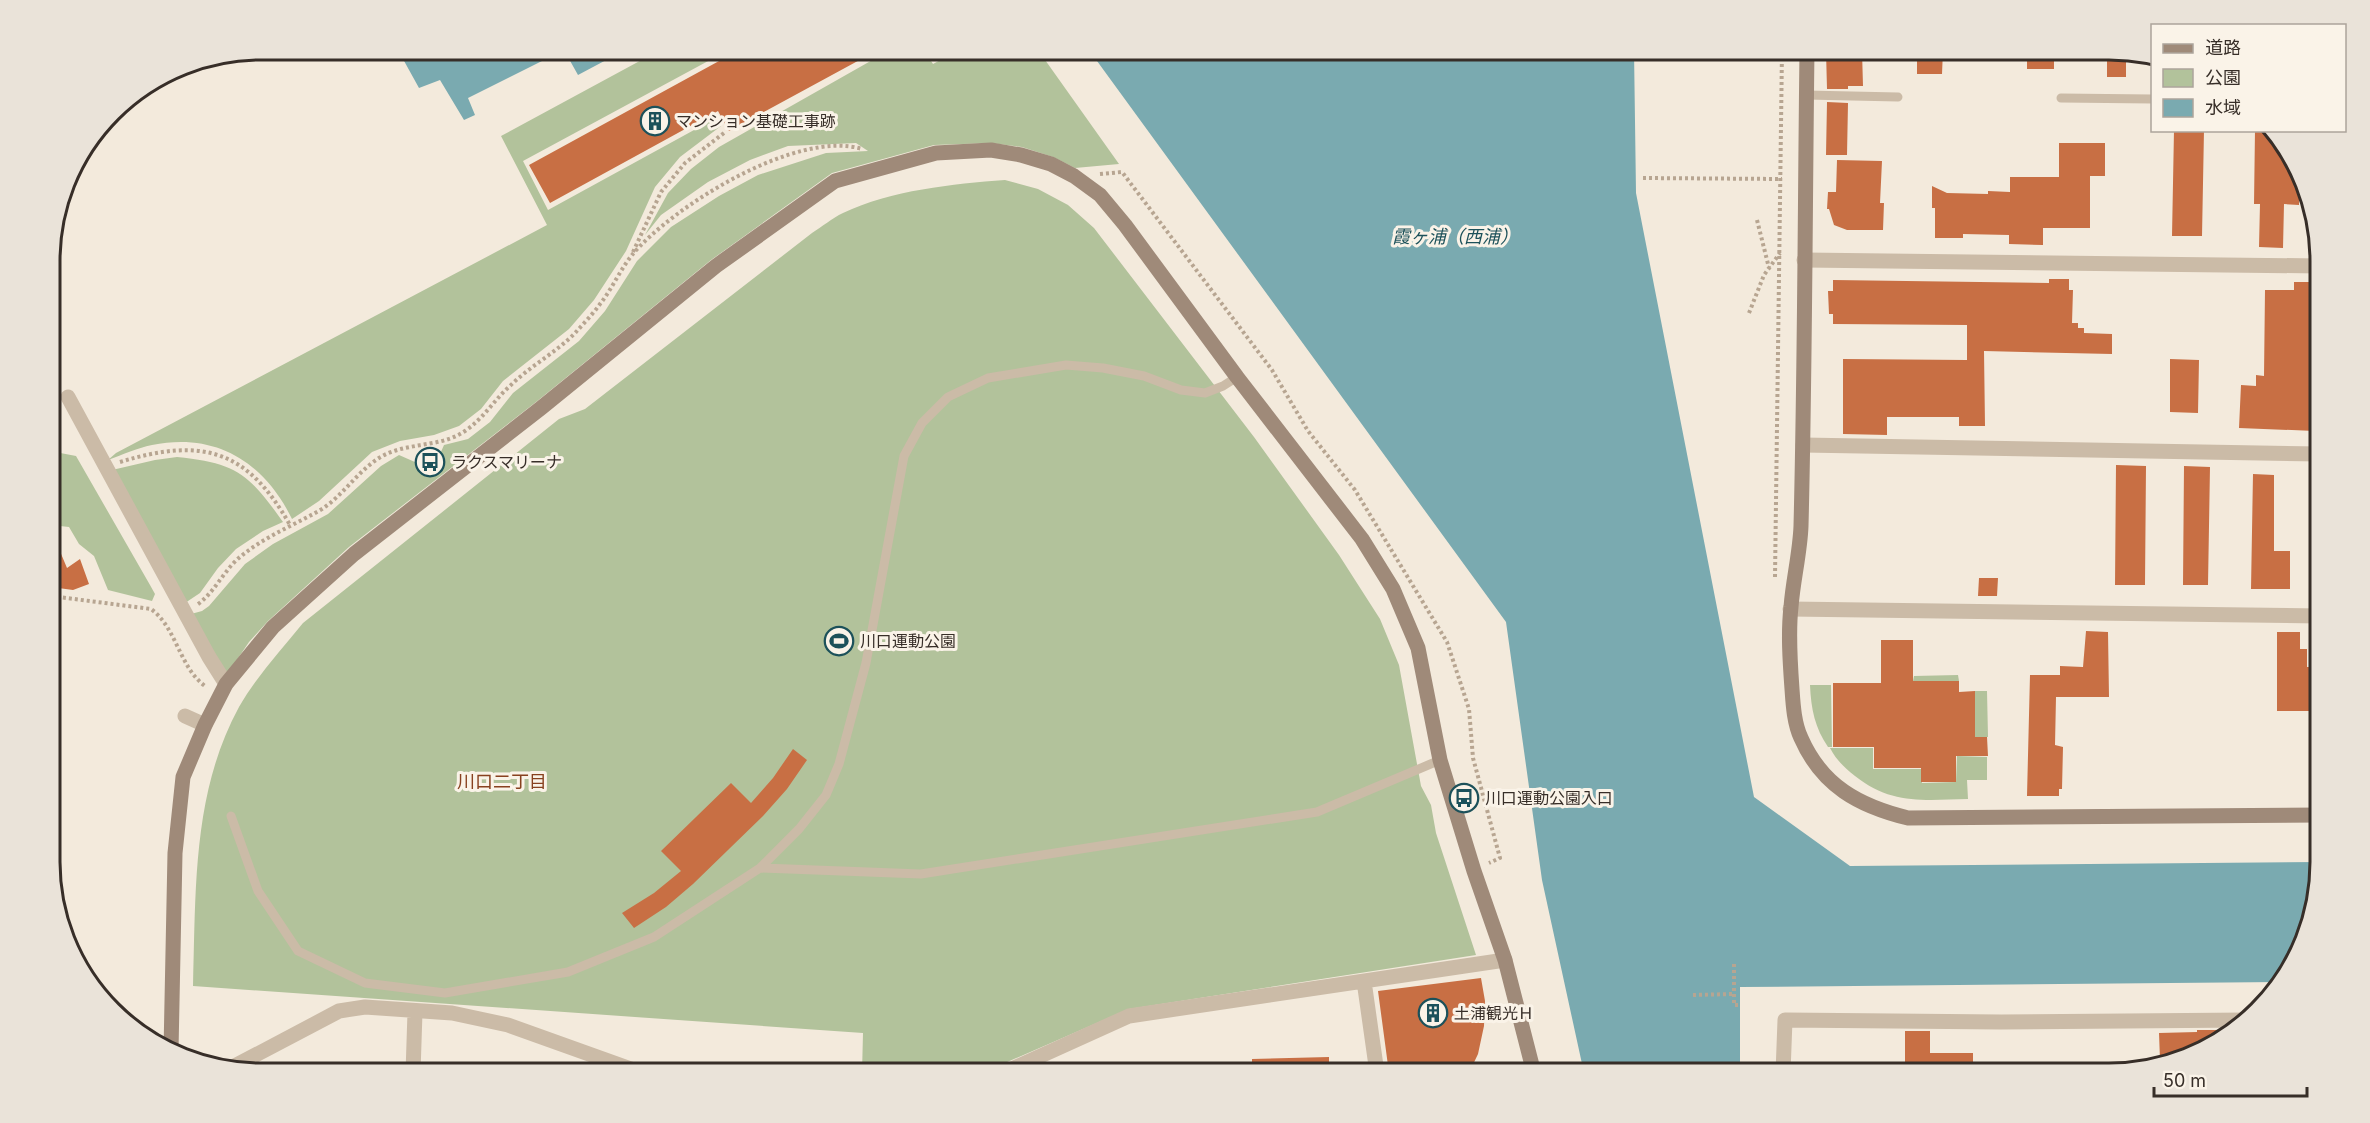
<svg xmlns="http://www.w3.org/2000/svg" width="2370" height="1123" font-family="Inter,'Noto Sans JP',sans-serif">
<style>
.green{fill:#b2c29b}
.water{fill:#7aaab0}
.building{fill:#c86f44}
.lines{fill:none;stroke-linecap:round;stroke-linejoin:round}
.path{stroke:#b7a591;stroke-width:4;stroke-dasharray:3 3;stroke-linecap:butt}
.lane{stroke:#cbbba7;stroke-width:9}
.street{stroke:#cbbba7;stroke-width:15}
.secondary{stroke:#9f8a79;stroke-width:15}
.labels{text-anchor:middle;stroke-width:6;stroke-linejoin:round;paint-order:stroke}
.poi-label{font-size:16px;fill:#372e28;stroke:#faf3e8;text-anchor:start}
.water-label{font-size:18px;font-style:italic;fill:#1c515a;stroke:#faf3e8}
.neighbourhood-label{font-size:18px;fill:#88411f;stroke:#faf3e8}
.rim{fill:none;stroke:#372e28;stroke-width:3}
</style>
<rect width="100%" height="100%" fill="#f3eadc"/>
<path class="green" d="M660,50H722L723,53L523,161L548,210L716,118L721,126L680,157L655,187L626,251L594,300L569,329L503,381L481,409L459,426L434,435L400,441L372,452L319,501L292,519C264,462 216,432 152,445C137,448 122,455 108,460L116,453L547,225L501,136Z
M890,50H924L933,64L959,50H1038L1119,164L1075,168L1053,157L1022,147L991,143L934,145L832,173L711,260L536,402L349,547L268,621L249,642L226,676L191,614L202,611L209,606L245,564L273,544L328,514L381,466L399,455L433,470L444,445L468,439L490,422L513,393L579,341L605,311L637,261L671,227L719,196L758,175L826,153L868,151L856,143L788,146L750,160L708,182L661,215L645,235L668,193L691,169L719,147Z
M1005,180L1038,189L1068,205L1094,228L1254,437L1339,555L1380,619L1399,665L1421,786L1431,805L1436,833L1476,955L1129,1009L982,1073H862L863,1033L193,986C196,891 192,793 239,707C256,677 281,650 303,623L559,419L585,409L812,233C822,227 832,218 843,213C891,190 953,184 1005,180Z
M50,451L76,456L150,585L155,594L152,601L108,590L94,556L79,544L69,527L51,525Z
M177,457C237,463 249,474 283,522L263,531L236,549L218,568L200,593L185,603L112,470L155,460Z
M1958,675L1959,681H1913L1914,676Z
M1810,685H1831L1832,747H1828C1815,728 1811,709 1810,685Z
M1975,691H1987L1988,737H1962L1975,730Z
M1830,748H1873V769H1921L1922,783L1956,782L1957,756L1987,757V780H1967L1968,799C1924,800 1891,805 1855,776C1844,767 1837,761 1830,748Z"/>
<path class="water" d="M398,50H625L578,75L564,50L468,98L475,115L464,120L440,80L419,88Z
M1089,50H1634L1636,193L1754,797L1850,866L2320,862L2304,943L2280,982L1740,987V1073H1584L1542,880L1506,622Z"/>
<path class="building" d="M727,50H878L729,131L718,111L550,203L529,165L730,55Z
M1917,50H1943L1942,74H1917Z
M2107,50L2126,53V77H2107Z
M1826,51H1862L1863,86H1848V89H1827Z
M2027,52H2054V69H2027Z
M1827,102L1848,103L1847,155H1826Z
M2174,130H2204L2202,236H2172Z
M2255,130L2277,132L2304,199L2299,198V205L2284,204L2283,248L2259,247L2260,204H2254Z
M2059,143H2105V176H2090V228H2043V245L2009,244V235L1963,234V238H1935V208H1932V186L1947,193L1988,194V191L2010,192V177H2059Z
M1837,160L1882,161L1880,203H1884L1883,230H1847L1834,225L1829,209H1827L1828,192H1836Z
M2049,279H2069V290H2073L2072,323H2078V328H2084V333L2112,334V354L1984,351L1985,426H1959V417H1887V435L1843,434V359L1967,360V325L1833,324V314H1829L1828,291H1833V280L2049,283Z
M2294,282H2319V354H2317L2315,431L2239,428L2241,385L2256,386V375L2264,376L2265,290H2294Z
M2170,359L2199,360L2198,413L2170,412Z
M2116,465L2146,466L2145,585H2115Z
M2184,466L2210,467L2208,585H2183Z
M2253,474L2274,475V551H2290V589H2251Z
M51,530L67,568L80,559L89,584L73,590L51,587Z
M1979,578H1998L1997,596H1978Z
M2086,631L2108,632L2109,697H2056L2055,745L2063,747L2062,789H2059V796H2027L2030,675H2060V666L2083,667Z
M2277,632H2300V649H2307V667H2310V711H2277Z
M1881,640H1913V681H1959V692L1975,691V737H1987L1988,756H1956V782H1921V768H1874V747H1833V683H1881Z
M793,749L807,760L787,789L763,816L693,884L666,907L634,928L622,913L654,893L681,871L661,851L731,783L751,803L773,778Z
M1481,978L1485,1001L1484,1026L1478,1054L1469,1073H1389L1378,991Z
M2197,1030H2236L2227,1038L2160,1060L2159,1033L2197,1032Z
M1905,1031H1930V1053H1973V1073H1905Z
M1329,1057V1073H1252V1059Z"/>
<g class="lines">
<path class="path" d="M1100,174L1122,172L1272,370L1308,431L1355,490L1447,642L1469,709L1473,758L1500,858L1489,863
M1643,178L1782,179
M1757,220L1769,268
M633,252L661,192L685,163L724,133
M1749,313L1764,275L1780,253
M120,462C202,437 247,449 290,525
M1775,577L1782,50
M51,596L151,609C177,628 179,667 205,686
M198,604C215,592 224,570 240,557C265,536 295,525 322,509C342,496 356,474 376,460C402,441 439,449 465,431C484,418 494,400 510,386C530,366 557,352 576,332C584,323 593,314 600,304C612,289 620,270 632,255C673,206 797,129 862,149
M1734,964V1005H1739
M1693,995L1733,994"/>
<path class="lane" d="M1806,95L1898,97
M2061,98L2152,99
M231,816L258,891L298,951L365,983L445,993L568,972L654,937L760,868L921,874L1317,812L1440,760
M760,868L799,829L826,795L839,764L866,663L904,456L922,423L948,397L988,378L1066,365L1103,368L1144,376L1181,390L1205,393L1223,386L1237,377"/>
<path class="street" d="M1804,260L2319,266
M68,397L209,657L226,684
M1803,445L2319,454
M1790,609L2320,616
M185,716L205,725
M1364,981L1377,1073
M231,1068L339,1011L365,1007L452,1013L508,1025L642,1073
M413,1073L415,1012
M1003,1073L1129,1016L1505,960
M1783,1073L1785,1020L2001,1022L2247,1020"/>
<path class="secondary" d="M1807,50C1805,208 1805,367 1801,526C1800,553 1793,580 1791,607C1788,633 1790,662 1792,689C1793,704 1794,723 1801,738C1822,786 1859,806 1908,818L2320,815
M171,1051L175,853L183,777L205,725L226,684L273,627L354,554L541,408L716,266L835,181L936,153L991,150L1021,155L1051,164L1074,176L1100,195L1125,225L1237,377L1362,539L1393,589L1418,648L1440,760L1474,871L1505,960L1534,1073"/>
</g>
<defs>
<g id="building-ring" transform="scale(1.5)"><circle r="9.5" fill="#faf3e8" stroke="#1c515a" stroke-width="1.5"/><path d="M-4-6H4V6H1V3H-1V6H-4ZM-2.5-4.3h1.7v1.8h-1.7ZM.8-4.3h1.7v1.8H.8ZM-2.5-1h1.7V.8h-1.7ZM.8-1h1.7V.8H.8Z" fill="#1c515a"/></g>
<g id="bus-ring" transform="scale(1.5)"><circle r="9.5" fill="#faf3e8" stroke="#1c515a" stroke-width="1.5"/><path d="M-5-6H5V4H4V6H2V4H-2V6H-4V4H-5ZM-3.5-4V0h7V-4ZM-3.5 1.2v1.5H-2V1.2ZM2 1.2v1.5H3.5V1.2Z" fill="#1c515a"/></g>
<g id="stadium-ring" transform="scale(1.5)"><circle r="9.5" fill="#faf3e8" stroke="#1c515a" stroke-width="1.5"/><path d="M0-5a6.5 5 0 1 0 0 10a6.5 5 0 1 0 0-10ZM-3.5-1.8h7v3.6h-7Z" fill="#1c515a"/></g>
</defs>
<g fill-rule="evenodd">
<use href="#building-ring" x="655" y="121"/>
<use href="#bus-ring" x="430" y="462"/>
<use href="#stadium-ring" x="839" y="641"/>
<use href="#bus-ring" x="1464" y="798"/>
<use href="#building-ring" x="1433" y="1013"/>
</g>
<g class="labels">
<g class="poi-label">
<text x="676" y="127">マンション基礎工事跡</text>
<text x="451" y="468">ラクスマリーナ</text>
<text x="860" y="647">川口運動公園</text>
<text x="1485" y="804">川口運動公園入口</text>
<text x="1454" y="1019">土浦観光Ｈ</text>
</g>
<g class="water-label">
<text x="1455" y="243">霞ヶ浦（西浦）</text>
</g>
<g class="neighbourhood-label">
<text x="502" y="788">川口二丁目</text>
</g>
</g>
<path d="M0 0H2370V1123H0ZM261 60H2109A201 201 0 0 1 2310 261V862A201 201 0 0 1 2109 1063H261A201 201 0 0 1 60 862V261A201 201 0 0 1 261 60Z" fill="#eae3d9" fill-rule="evenodd"/>
<path class="rim" d="M261 60H2109A201 201 0 0 1 2310 261V862A201 201 0 0 1 2109 1063H261A201 201 0 0 1 60 862V261A201 201 0 0 1 261 60Z"/>
<rect x="2151" y="24" width="195" height="108" fill="#faf3e8" stroke="#aca49b" stroke-width="1.5"/>
<rect x="2163" y="44" width="30" height="9" fill="#9f8a79" stroke="#aca49b" stroke-width="1.5"/>
<text x="2205" y="54" font-size="18" fill="#372e28">道路</text>
<rect x="2163" y="69" width="30" height="18" fill="#b2c29b" stroke="#aca49b" stroke-width="1.5"/>
<text x="2205" y="84" font-size="18" fill="#372e28">公園</text>
<rect x="2163" y="99" width="30" height="18" fill="#7aaab0" stroke="#aca49b" stroke-width="1.5"/>
<text x="2205" y="114" font-size="18" fill="#372e28">水域</text>
<path d="M2154 1087v9h153v-9" fill="none" stroke="#372e28" stroke-width="3"/>
<text x="2163" y="1087" font-size="18" fill="#372e28" stroke="#faf3e8" stroke-width="4.5" paint-order="stroke">50 m</text>
</svg>
